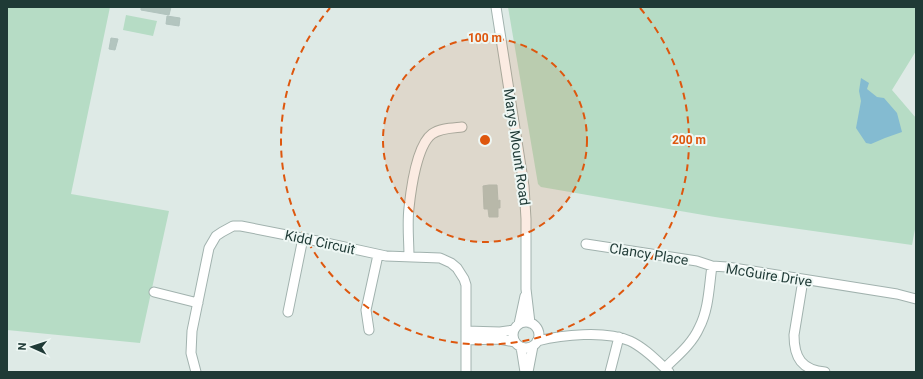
<svg xmlns="http://www.w3.org/2000/svg" width="923" height="379" font-family="Roboto,sans-serif">
<style>
.green{fill:#b6dcc5}
.water{fill:#84bbd1}
.building{fill:#b3c5bf;stroke:#b1c3be}
.lines{fill:none;stroke-linecap:round;stroke-linejoin:round}
.minor-casing{stroke:#a1b2ae;stroke-width:11}
.minor{stroke:#fff;stroke-width:9}
.ring{fill:none;stroke:#de570e;stroke-width:2;stroke-dasharray:7 5}
.labels{text-anchor:middle;stroke-width:4;stroke-linejoin:round;paint-order:stroke}
.street-label{font-size:14px;fill:#1f3a36;stroke:#eef7f4}
.centre{fill:#de570e;stroke:#eef7f4;stroke-width:2}
.ring-label{font-size:12px;text-anchor:middle;font-weight:bold;fill:#de570e;stroke:#eef7f4;stroke-width:4;stroke-linejoin:round;paint-order:stroke}
</style>
<rect width="100%" height="100%" fill="#deeae6"/>
<path class="green" d="M7,7H110L71,194L169,211L140,343L7,330Z
M508,7H916V51L892,90L916,118V224L912,245L715,217L541,187L538,184Z
M126,15L157,21L153,36L123,30Z"/>
<path class="water" d="M861,78L869,83L867,89L877,97L884,98L897,113L902,132L885,138L871,144L866,143L856,128L861,101L859,91Z"/>
<path class="building" d="M141,7H171L169,15L141,10Z
M167,16L180,18L179,26L166,24Z
M111,38L118,39L115,50L109,49Z
M489,185H497L498,201L500,200V208H498V217H489L488,209H484L483,186Z"/>
<g class="lines">
<g class="minor-casing">
<path id="minor" d="M496,7L524,186L526,219V289L530,323
M586,244L697,261L712,266
M409,257C409,241 407,224 409,208C411,189 417,145 432,134C440,128 452,128 462,127
M803,280L794,335C794,358 802,370 825,372
M154,292L198,303
M288,312L303,238
M513 335a13 13 0 1 1 26 0a13 13 0 1 1-26 0Z
M519,324L525,296
M369,330L366,310L378,255
M466,331L500,332L514,330
M466,340L499,339L515,342
M537,341C562,335 605,330 630,341C645,348 657,361 669,372
M521,347L525,372
M665,368C677,356 692,344 699,328C709,309 709,286 712,266L727,267L897,294L916,299
M196,372L191,353L192,331L209,248L216,236L222,232L233,226H241L317,241L386,256L440,258L451,263L457,268L464,279L466,285V372
M528,372L533,346
M610,372L619,337"/>
</g>
<use href="#minor" class="minor"/>
</g>
<circle cx="485" cy="140" r="102" fill="#de570e" fill-opacity=".12"/>
<g class="ring">
<circle cx="485" cy="140" r="102"/>
<path d="M640 8A204 204 0 1 1 330 8"/>
</g>
<g class="labels">
<g class="street-label">
<text transform="translate(517 147) rotate(82)" y="5">Marys Mount Road</text>
<text transform="translate(320 242) rotate(12)" y="5">Kidd Circuit</text>
<text transform="translate(649 254) rotate(9)" y="5">Clancy Place</text>
<text transform="translate(769 275) rotate(9)" y="5">McGuire Drive</text>
</g>
</g>
<circle cx="485" cy="140" r="6" class="centre"/>
<g class="ring-label">
<text x="485" y="42">100 m</text>
<text x="689" y="144">200 m</text>
</g>
<rect width="923" height="379" fill="none" stroke="#1f3a36" stroke-width="16"/>
<g transform="translate(32 347) rotate(273)" stroke="#eef7f4" stroke-width="3" paint-order="stroke">
<path d="M0-3L7 15L0 10L-7 15Z" fill="#1f3a36"/>
<text y="-6" font-size="11" font-weight="bold" text-anchor="middle" fill="#1f3a36">N</text>
</g>
</svg>
